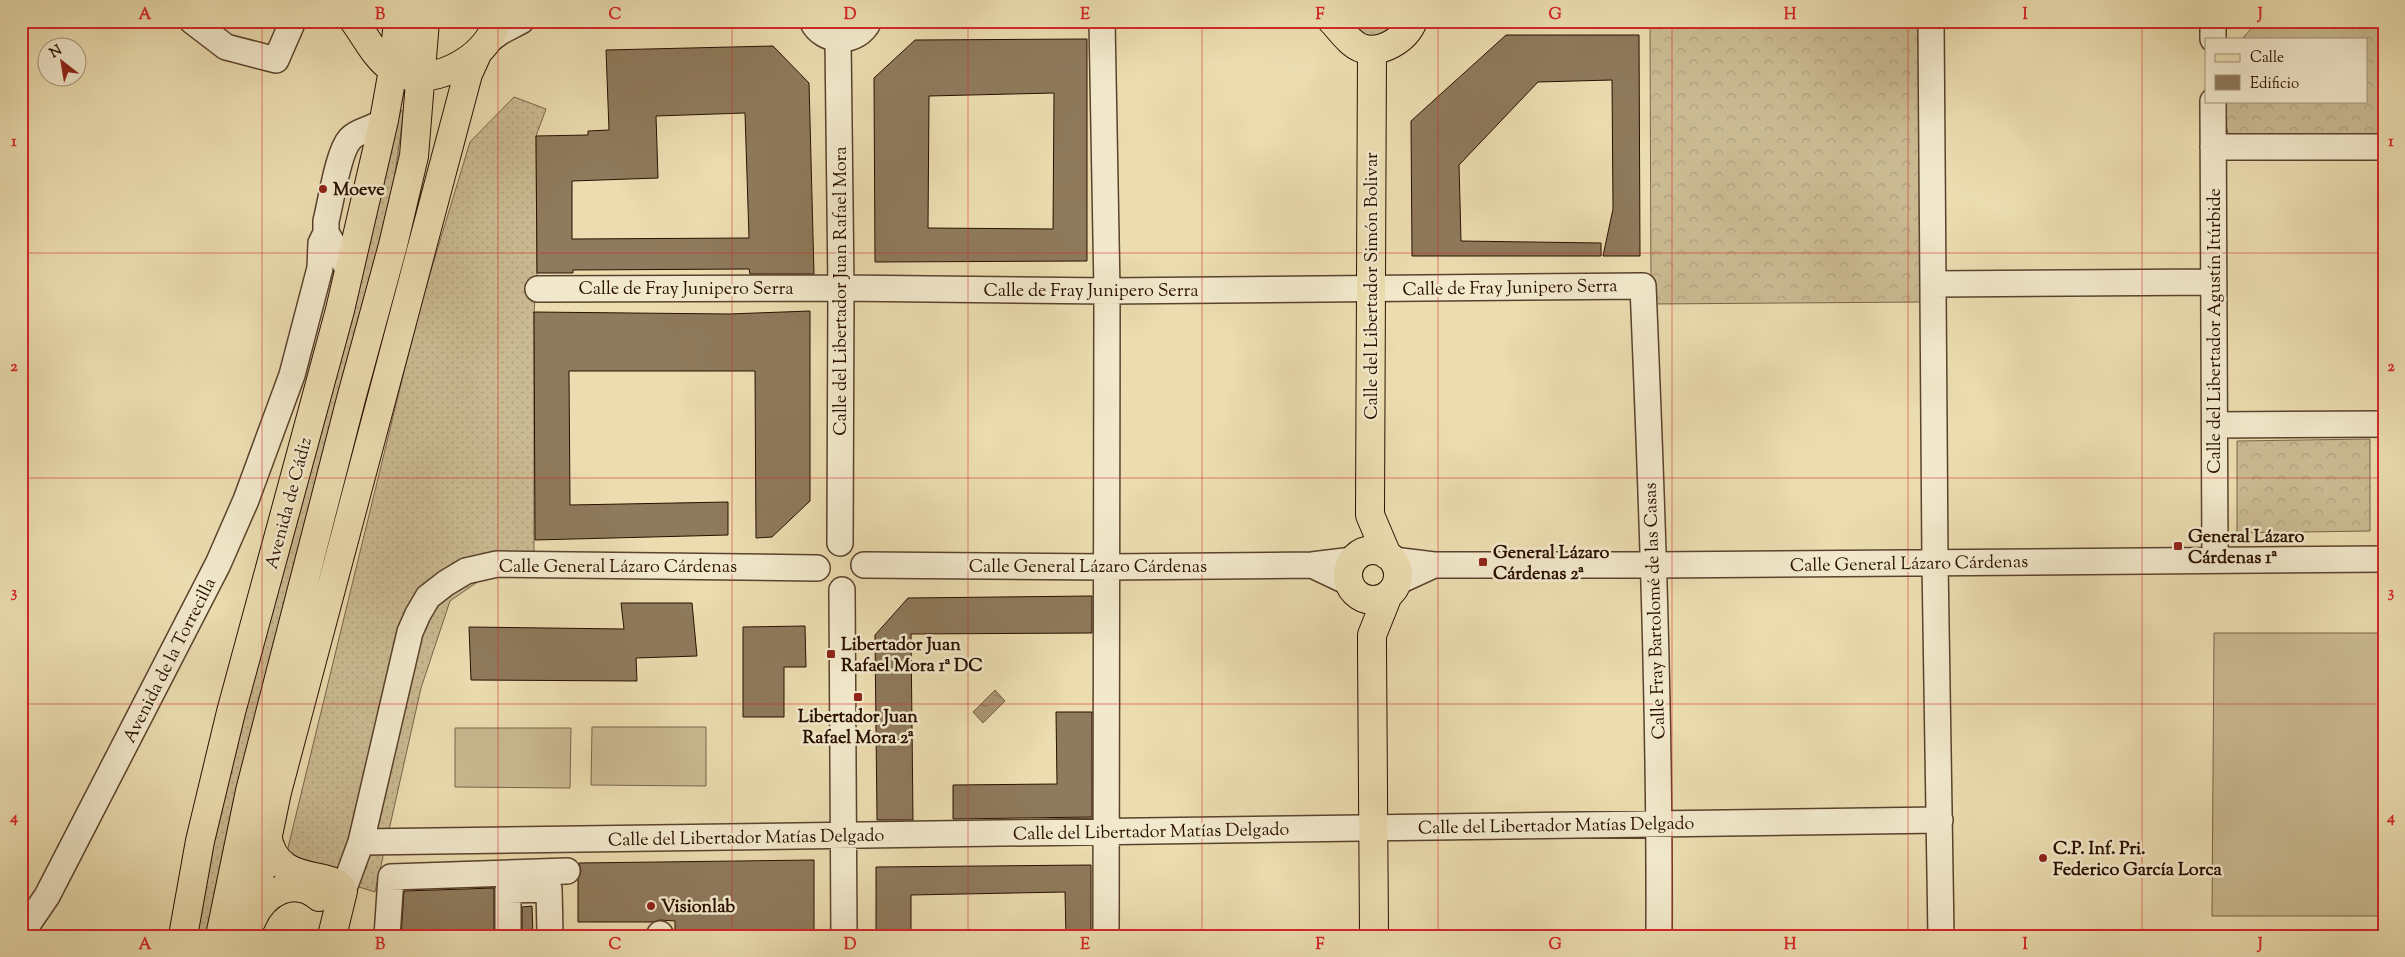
<svg xmlns="http://www.w3.org/2000/svg" width="2405" height="957" font-family="'Sorts Mill Goudy',serif">
<style>
.grass{fill:url(#grass-dots);stroke:#7a6449}
.forest{fill:url(#forest-crowns);stroke:#7a6449}
.pitch{fill:#caba92;stroke:#7a6449}
.water{fill:url(#water-ripples);stroke:#766146}
.building{fill:#8e7a5c;stroke:#2a0f00;fill-rule:evenodd}
.lines{fill:none;stroke-linecap:round;stroke-linejoin:round}
.minor-casing{stroke:#5a422c;stroke-width:28}
.major-casing{stroke:#2a0f00;stroke-width:30}
.minor{stroke:#f2e9cc;stroke-width:25}
.major{stroke:#ebddb0;stroke-width:28}
.grid{fill:none;stroke:#d62828;stroke-width:1;stroke-opacity:0.55}
.poi-dot{fill:#8f2418;stroke:#f2e9cc;stroke-width:2}
.labels{text-anchor:middle;stroke-width:5;stroke-linejoin:round;paint-order:stroke}
.poi-label{font-size:18px;font-weight:bold;fill:#2a0f00;stroke:#f2e9cc;text-anchor:start}
.street-label{font-size:18px;fill:#2a0f00;stroke:#f2e9cc}
.neatline{fill:none;stroke:#d62828;stroke-width:2}
.grid-label{font-size:16px;text-anchor:middle;font-weight:bold;fill:#d62828}
</style>
<defs>
<pattern id="grass-dots" width="8" height="8" patternUnits="userSpaceOnUse" patternTransform="scale(1.25)"><rect width="8" height="8" fill="#caba92"/><path d="M2 2h.1M6 6h.1" fill="none" stroke="#ae9f7c" stroke-width="1.8" stroke-linecap="round"/></pattern>
<pattern id="forest-crowns" width="20" height="18" patternUnits="userSpaceOnUse" patternTransform="scale(1.25)"><rect width="20" height="18" fill="#caba92"/><path d="M2 6a3 3 0 1 1 6 0M12 15a3 3 0 1 1 6 0" fill="none" stroke="#ae9f7c"/></pattern>
<pattern id="water-ripples" width="26" height="14" patternUnits="userSpaceOnUse" patternTransform="scale(1.25)"><rect width="26" height="14" fill="#a99774"/><path d="M2 4q2-2 4 0t4 0M15 11q2-2 4 0t4 0" fill="none" stroke="#8a7a5d"/></pattern>
</defs>
<rect width="100%" height="100%" fill="#ebddb0"/>
<filter id="stains"><feTurbulence type="fractalNoise" baseFrequency=".004" numOctaves="4"/><feColorMatrix values="0 0 0 0 .2 0 0 0 0 .09 0 0 0 0 .02 0 0 0 .5 -.17"/></filter>
<radialGradient id="worn" r=".72"><stop offset=".6" stop-color="#630" stop-opacity="0"/><stop offset="1" stop-color="#630" stop-opacity=".3"/></radialGradient>
<path class="grass" d="M1348,21H1402L1400,27L1372,38L1360,34Z
M514,97L546,109L536,136L537,273L534,312V573L489,574L450,601L421,688L375,892L284,864L419,310L470,142Z
M395,110L404,111L391,201L331,438L229,823L207,936H195L205,871Z"/>
<path class="forest" d="M1650,21H1918L1920,302L1651,304Z
M2252,21H2384V137H2238L2228,133L2225,121L2226,101H2366V39H2242L2250,30Z
M2370,439V531L2237,533V441Z"/>
<path class="pitch" d="M2214,633H2384V916H2212Z
M592,727H706V786L591,785Z
M455,728H571L570,788L455,787Z"/>
<path class="water" d="M995,690L1005,701L983,723L973,712Z"/>
<path class="building" d="M1506,35H1639L1640,256H1603L1613,209L1612,80L1538,82L1459,165L1461,241L1601,243V256H1412L1411,121Z
M1087,39V261L875,262L874,78L915,40ZM1054,93L1053,229L928,228L929,96Z
M773,46L809,83L814,274H750L749,269L573,270V273H537L536,136L588,135V131L609,130L606,50ZM745,113L749,238L572,239V181L658,178L656,116Z
M810,311V501L772,537L756,538L755,371H569L570,505L728,502V535L535,540L534,312L729,314Z
M1092,596V633L911,634L913,820H877L875,635L908,598Z
M621,603H692L697,656L636,658L637,681L471,680L469,627L624,629Z
M805,626L806,667H784V717H743V627Z
M1056,712H1092V817L953,819V785L1057,784Z
M814,860V936H675V921L660,920L653,922H578V879L581,871L579,863Z
M1091,865V936H1066L1065,892L911,895V936H876V867Z
M494,888V936H401L404,891Z
M532,906L533,936H522V907Z"/>
<g class="lines">
<g class="minor-casing">
<path id="minor" d="M192,21L226,47L276,60L293,21
M812,21C823,44 858,45 869,21
M1102,21L1107,291L1106,936
M1931,21L1935,562L1941,936
M2213,21V39
M838,40L841,288L840,543
M488,41L500,32L521,21
M2213,101L2215,560
M2213,147H2384
M349,270L326,233V221C331,202 338,152 350,139C359,129 374,130 384,120
M1934,284L2214,282
M538,289L841,288L1107,291L1643,286C1652,502 1660,719 1659,936
M2215,425L2384,424
M1393,560L1434,565H1654L2384,559
M864,565L1107,567L1312,565L1353,560
M1312,565L1348,582
M1397,582L1434,565
M842,590L844,936
M361,842L1940,820
M343,891L361,842L410,632L418,614L428,597L446,583L466,571L497,564L817,568
M21,934L47,896L218,564L246,500L292,375L320,268L321,243L326,233
M660,934V936
M387,936L391,877L567,871
M508,936V890L549,889L550,934"/>
</g>
<g class="major-casing">
<path id="major" d="M354,21C366,37 375,57 392,69C425,92 488,60 497,21
M1332,21C1341,30 1349,43 1361,48C1381,55 1406,39 1413,21
M1372,50L1370,515L1387,555
M1348 575a25 25 0 1 1 50 0a25 25 0 1 1-50 0Z
M267,834C275,890 335,868 343,891L332,936
M252,920C263,893 294,875 319,897
M183,936L200,841L231,712L340,310L384,120L393,70L398,21
M220,936L250,791L351,399L393,245L414,156L425,21
M247,936L277,792L468,74L477,54
M1374,936L1372,647V635L1388,595"/>
</g>
<use href="#minor" class="minor"/>
<use href="#major" class="major"/>
</g>
<path class="grid" d="M262,21V936M498,21V936M732,21V936M968,21V936M1202,21V936M1438,21V936M1672,21V936M1908,21V936M2142,21V936M21,253H2384M21,478H2384M21,704H2384"/>
<g class="poi-dot">
<circle cx="323" cy="189" r="5"/>
<rect x="2173" y="541" width="10" height="10" rx="2.5"/>
<rect x="1478" y="557" width="10" height="10" rx="2.5"/>
<rect x="826" y="649" width="10" height="10" rx="2.5"/>
<rect x="853" y="692" width="10" height="10" rx="2.5"/>
<circle cx="2043" cy="858" r="5"/>
<circle cx="651" cy="906" r="5"/>
</g>
<g class="labels">
<g class="poi-label">
<text x="333" y="195">Moeve</text>
<text x="2188" y="542">General Lázaro<tspan x="2188" dy="21">Cárdenas 1ª</tspan></text>
<text x="1493" y="558">General Lázaro<tspan x="1493" dy="21">Cárdenas 2ª</tspan></text>
<text x="841" y="650">Libertador Juan<tspan x="841" dy="21">Rafael Mora 1ª DC</tspan></text>
<text x="858" y="722" text-anchor="middle">Libertador Juan<tspan x="858" dy="21">Rafael Mora 2ª</tspan></text>
<text x="2053" y="854">C.P. Inf. Pri.<tspan x="2053" dy="21">Federico García Lorca</tspan></text>
<text x="661" y="912">Visionlab</text>
</g>
<g class="street-label">
<text transform="translate(1371 286) rotate(-90)" y="6">Calle del Libertador Simón Bolivar</text>
<text transform="translate(1510 287) rotate(-1)" y="6">Calle de Fray Junipero Serra</text>
<text x="686" y="294">Calle de Fray Junipero Serra</text>
<text x="1091" y="296">Calle de Fray Junipero Serra</text>
<text transform="translate(840 291) rotate(-90)" y="6">Calle del Libertador Juan Rafael Mora</text>
<text transform="translate(2214 331) rotate(-90)" y="6">Calle del Libertador Agustín Itúrbide</text>
<text transform="translate(288 503) rotate(-75)" y="6">Avenida de Cádiz</text>
<text transform="translate(1909 563) rotate(-1)" y="6">Calle General Lázaro Cárdenas</text>
<text x="618" y="572">Calle General Lázaro Cárdenas</text>
<text x="1088" y="572">Calle General Lázaro Cárdenas</text>
<text transform="translate(1654 611) rotate(-92)" y="6">Calle Fray Bartolomé de las Casas</text>
<text transform="translate(169 660) rotate(-63)" y="6">Avenida de la Torrecilla</text>
<text transform="translate(1556 825) rotate(-1)" y="6">Calle del Libertador Matías Delgado</text>
<text transform="translate(1151 831) rotate(-1)" y="6">Calle del Libertador Matías Delgado</text>
<text transform="translate(746 837) rotate(-1)" y="6">Calle del Libertador Matías Delgado</text>
</g>
</g>
<rect width="2405" height="957" fill="none" stroke="#ebddb0" stroke-width="55"/>
<rect x="2205" y="38" width="162" height="65" fill="#f2e9cc" stroke="#a2927a"/>
<rect x="2215" y="54" width="25" height="8" fill="#ebddb0" stroke="#a2927a"/>
<text x="2250" y="62" font-size="15" fill="#2a0f00">Calle</text>
<rect x="2215" y="75" width="25" height="15" fill="#8e7a5c" stroke="#a2927a"/>
<text x="2250" y="88" font-size="15" fill="#2a0f00">Edificio</text>
<g transform="translate(62 62) rotate(329)"><circle r="24" fill="#f2e9cc" stroke="#a2927a"/>
<path d="M0-4L9 19L0 12L-9 19Z" fill="#8f2418"/>
<text y="-8" font-size="14" font-weight="bold" text-anchor="middle" fill="#2a0f00">N</text>
</g>
<rect x="28" y="28" width="2350" height="902" class="neatline"/>
<g class="grid-label">
<text x="145" y="19">A</text>
<text x="380" y="19">B</text>
<text x="615" y="19">C</text>
<text x="850" y="19">D</text>
<text x="1085" y="19">E</text>
<text x="1320" y="19">F</text>
<text x="1555" y="19">G</text>
<text x="1790" y="19">H</text>
<text x="2025" y="19">I</text>
<text x="2260" y="19">J</text>
<text x="14" y="146">1</text>
<text x="2391" y="146">1</text>
<text x="14" y="371">2</text>
<text x="2391" y="371">2</text>
<text x="14" y="597">3</text>
<text x="2391" y="597">3</text>
<text x="14" y="822">4</text>
<text x="2391" y="822">4</text>
<text x="145" y="949">A</text>
<text x="380" y="949">B</text>
<text x="615" y="949">C</text>
<text x="850" y="949">D</text>
<text x="1085" y="949">E</text>
<text x="1320" y="949">F</text>
<text x="1555" y="949">G</text>
<text x="1790" y="949">H</text>
<text x="2025" y="949">I</text>
<text x="2260" y="949">J</text>
</g>
<rect width="100%" height="100%" filter="url(#stains)"/>
<rect width="100%" height="100%" fill="url(#worn)"/>
</svg>
